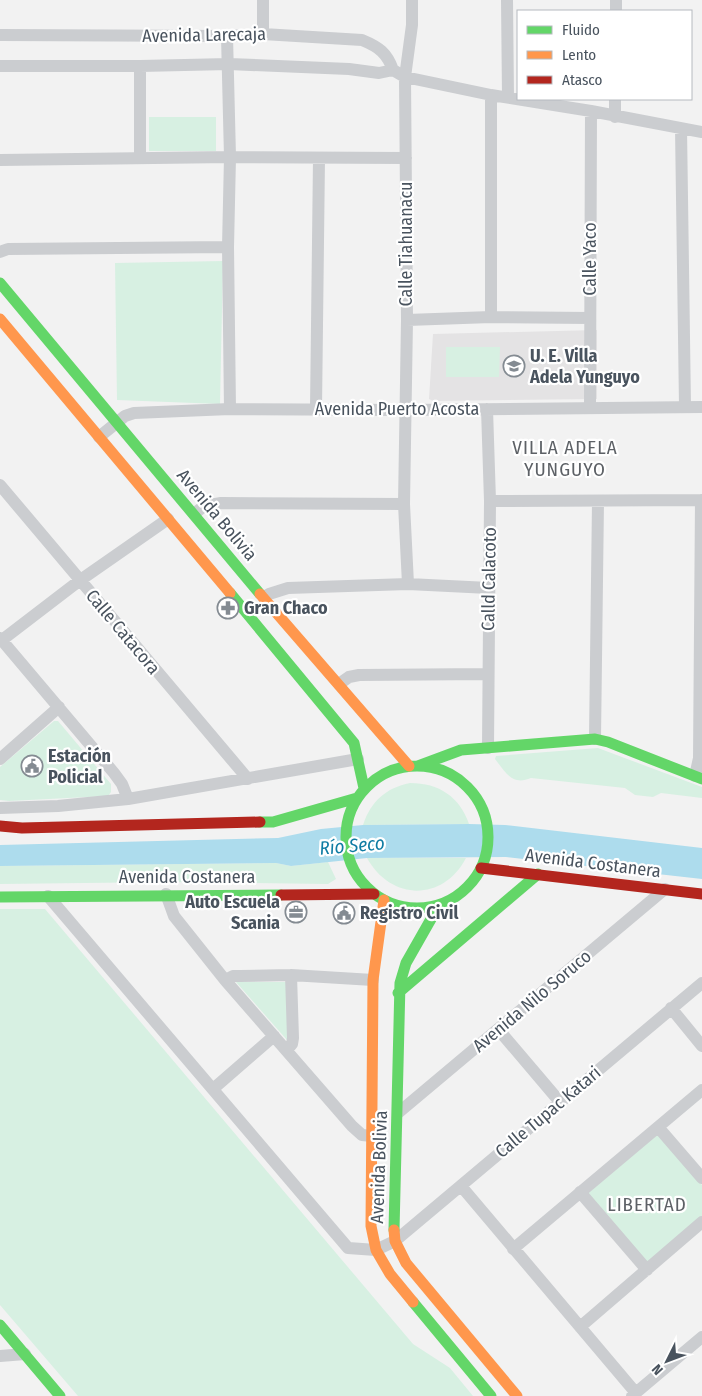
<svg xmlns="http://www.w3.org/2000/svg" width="702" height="1396" font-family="'Fira Sans Condensed',sans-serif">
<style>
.education{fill:#e4e3e4}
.green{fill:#d7f0e2}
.water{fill:#addced}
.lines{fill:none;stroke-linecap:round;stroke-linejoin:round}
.street{stroke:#cbcdd0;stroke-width:12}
.fast{stroke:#63d668;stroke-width:11}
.slow{stroke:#ff974d;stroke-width:11}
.jam{stroke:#b3261e;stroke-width:11}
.labels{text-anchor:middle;stroke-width:4.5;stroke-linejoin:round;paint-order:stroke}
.street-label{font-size:18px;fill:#49535e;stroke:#fff}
.poi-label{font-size:18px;font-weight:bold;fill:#49535e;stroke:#fff;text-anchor:start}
.neighbourhood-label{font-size:19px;letter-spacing:1px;fill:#5d6166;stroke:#fff}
.water-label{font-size:19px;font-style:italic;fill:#0f7ca3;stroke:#fff}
</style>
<rect width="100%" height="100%" fill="#f2f2f2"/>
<path class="education" d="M597,330V399L433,401L429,399L433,334Z"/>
<path class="green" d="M149,117H216V151H149Z
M223,261L220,404L117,400L115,263Z
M446,347H500L499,377H446Z
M54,721H58L111,784V792L108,796L9,801L0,800V767Z
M598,748L702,787V798L661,793L653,797L635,795L625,788L531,778C512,786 506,773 495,759L496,756Z
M410,783C439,783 460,797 469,824L363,825C371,801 386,788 410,783Z
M367,858H466C443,902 391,901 367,858Z
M328,862L336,879L328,884L170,882L0,884V866L276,863L291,866Z
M0,909H45L413,1344L450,1368L473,1396H78L0,1305Z
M236,982H288L287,1040Z
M658,1134L702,1185V1217L647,1264L587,1194Z"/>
<path class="water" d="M469,824L505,825L702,848V879L506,857L367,858L291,866L276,863L0,866V845L278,838L321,829L363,825Z"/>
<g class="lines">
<path class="street" d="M507,0L508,97
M616,11V0
M263,34V0
M0,35L227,36L263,34L362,40C379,47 387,53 393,70L405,77L491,95L591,111L702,132
M227,36L230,157L228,247L230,409
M0,66H140L229,64L349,69L379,73L393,70
M491,95V317
M615,117V99
M681,128L685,406
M140,158V66
M0,160L230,157L406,158
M0,252L8,249L228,247
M407,320L491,317L590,318
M590,407L591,111
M316,409L319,158
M487,409L490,501L488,748
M99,437L125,416L134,413L230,409L406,410L702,407
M0,485L248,779
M490,501L702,500
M194,514L204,506L221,503L404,504
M408,584L404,504L407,320L405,77L412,25V0
M264,598L269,594L288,588L408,584L489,588
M0,638L114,773L122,784L128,799
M2,640L79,581L168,519
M339,684L349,677L359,675L488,674
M595,739L598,501
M0,759L59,707
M695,776L699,758L701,500
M0,808L58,806L128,799L358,759
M166,894L174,916L225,980L352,1126L362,1135L372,1136
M48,896L348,1248L376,1250L395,1241L702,983
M225,980L233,976H240L291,975L373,980
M671,1008L702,1046
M498,1029L560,1102
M287,1050L292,1044L293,1038L291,975
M213,1089L274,1036
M398,1113L665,889
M658,1127L702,1178
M461,1186L636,1393
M580,1192L647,1270
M513,1249L702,1090
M580,1327L702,1222
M0,1356L25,1354
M632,1396L702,1337"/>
<path class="fast" d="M0,283L260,594
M230,593L354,743L364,788
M418,766L461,750L595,739L608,742L702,779
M346 837a71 71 0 1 1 142 0a71 71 0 1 1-142 0Z
M260,822H273L357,798
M0,897L281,895
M398,993L538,874
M394,1230L400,983L406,963L439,905
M413,1302L491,1396
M0,1325L60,1396"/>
<path class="slow" d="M0,319L230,593
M260,594L409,766
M384,900L373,980L371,1226L376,1250L390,1274L413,1302
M394,1230L395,1241L406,1263L517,1396"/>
<path class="jam" d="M0,826L22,828L260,822
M481,868L702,894
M281,895L374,894"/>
</g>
<defs>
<g id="school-ring" transform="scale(1.125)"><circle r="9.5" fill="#fff" stroke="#848b92" stroke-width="1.5"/><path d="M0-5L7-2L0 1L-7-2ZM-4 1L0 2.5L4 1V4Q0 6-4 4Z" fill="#848b92"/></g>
<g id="pharmacy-ring" transform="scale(1.125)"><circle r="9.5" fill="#fff" stroke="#848b92" stroke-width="1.5"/><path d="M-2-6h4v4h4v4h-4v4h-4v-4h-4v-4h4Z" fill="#848b92"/></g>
<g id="civic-ring" transform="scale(1.125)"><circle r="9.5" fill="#fff" stroke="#848b92" stroke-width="1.5"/><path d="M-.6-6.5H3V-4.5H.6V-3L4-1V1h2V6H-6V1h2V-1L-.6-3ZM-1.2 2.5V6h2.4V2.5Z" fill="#848b92"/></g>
<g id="office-ring" transform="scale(1.125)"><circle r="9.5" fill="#fff" stroke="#848b92" stroke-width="1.5"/><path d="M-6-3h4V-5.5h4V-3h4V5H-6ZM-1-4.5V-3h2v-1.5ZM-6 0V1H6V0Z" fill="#848b92"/></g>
</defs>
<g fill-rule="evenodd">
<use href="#school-ring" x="514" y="366"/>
<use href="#pharmacy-ring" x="228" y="608"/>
<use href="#civic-ring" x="32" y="766"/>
<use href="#office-ring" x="296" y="912"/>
<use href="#civic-ring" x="344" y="913"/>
</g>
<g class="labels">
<g class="street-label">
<text transform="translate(204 35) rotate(-1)" y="6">Avenida Larecaja</text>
<text transform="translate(406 244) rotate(-90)" y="6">Calle Tiahuanacu</text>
<text transform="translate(590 259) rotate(-90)" y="6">Calle Yaco</text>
<text x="397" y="415">Avenida Puerto Acosta</text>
<text transform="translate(217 515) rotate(50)" y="6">Avenida Bolivia</text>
<text transform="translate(489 579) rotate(-89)" y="6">Calld Calacoto</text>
<text transform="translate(123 632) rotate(50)" y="6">Calle Catacora</text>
<text transform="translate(593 863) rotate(7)" y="6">Avenida Costanera</text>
<text x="187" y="883">Avenida Costanera</text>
<text transform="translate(532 1001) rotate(-40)" y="6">Avenida Nilo Soruco</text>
<text transform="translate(548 1112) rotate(-40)" y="6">Calle Tupac Katari</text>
<text transform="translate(379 1167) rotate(-88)" y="6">Avenida Bolivia</text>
</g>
<g class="poi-label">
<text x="530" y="362">U. E. Villa<tspan x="530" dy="21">Adela Yunguyo</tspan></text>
<text x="244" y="614">Gran Chaco</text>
<text x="48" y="762">Estación<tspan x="48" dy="21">Policial</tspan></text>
<text x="280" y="908" text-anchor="end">Auto Escuela<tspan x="280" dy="21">Scania</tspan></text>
<text x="360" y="919">Registro Civil</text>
</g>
<g class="neighbourhood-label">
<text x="565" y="454">VILLA ADELA<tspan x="565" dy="22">YUNGUYO</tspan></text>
<text x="647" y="1211">LIBERTAD</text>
</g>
<g class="water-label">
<text transform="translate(352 845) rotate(-5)" y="7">Río Seco</text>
</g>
</g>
<rect x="517" y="10" width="175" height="90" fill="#ffffff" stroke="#b6babf"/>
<rect x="527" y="26" width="25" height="8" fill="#63d668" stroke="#b6babf"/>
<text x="562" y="35" font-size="15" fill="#49535e">Fluido</text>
<rect x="527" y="51" width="25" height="8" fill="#ff974d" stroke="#b6babf"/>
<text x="562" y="60" font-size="15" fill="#49535e">Lento</text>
<rect x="527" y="76" width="25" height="8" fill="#b3261e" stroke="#b6babf"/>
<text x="562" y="85" font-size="15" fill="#49535e">Atasco</text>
<g transform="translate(667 1361) rotate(228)" stroke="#ffffff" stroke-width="4" paint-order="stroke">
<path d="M0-4L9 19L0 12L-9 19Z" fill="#49535e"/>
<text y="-8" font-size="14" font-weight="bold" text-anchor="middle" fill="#49535e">N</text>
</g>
</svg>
